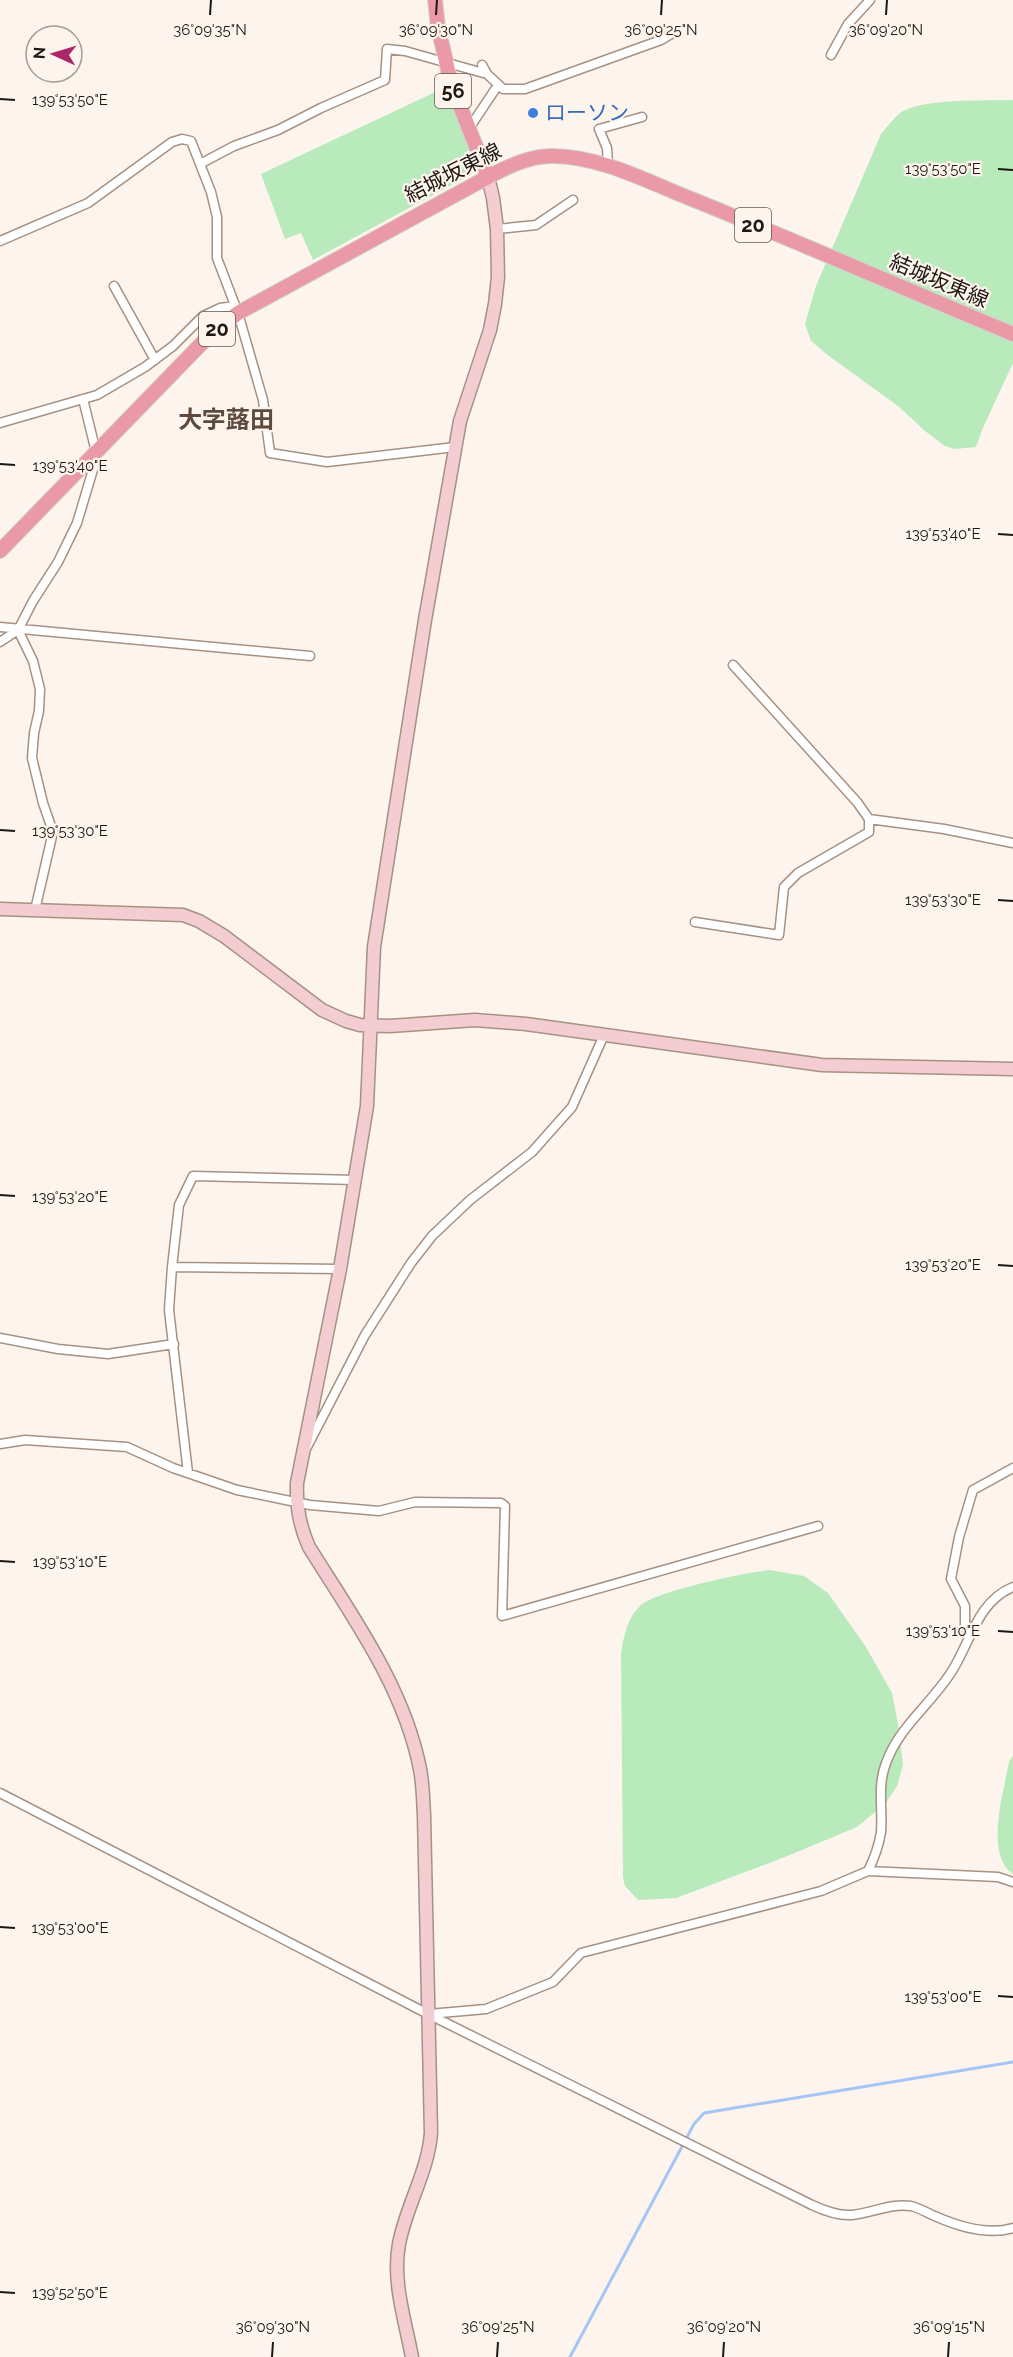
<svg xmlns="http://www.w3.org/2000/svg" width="1013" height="2357" font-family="Raleway,'Noto Sans JP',sans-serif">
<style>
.green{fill:#b9eabb}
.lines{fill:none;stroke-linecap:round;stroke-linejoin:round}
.stream{stroke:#a3c6f4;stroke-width:3}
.street-casing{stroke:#a69182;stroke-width:11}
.secondary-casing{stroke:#a69182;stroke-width:15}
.primary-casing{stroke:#d2d1cf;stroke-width:16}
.street{stroke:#fff;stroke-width:8}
.secondary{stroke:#f4cdd2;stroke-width:12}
.primary{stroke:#e99aa6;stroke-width:14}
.ticks{fill:none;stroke:#1f1711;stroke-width:2}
.shop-dot{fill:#3f7fe0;stroke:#fdf4ed;stroke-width:2}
.labels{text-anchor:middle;stroke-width:4.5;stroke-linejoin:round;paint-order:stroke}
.shield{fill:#fdf4ed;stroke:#625953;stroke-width:1.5}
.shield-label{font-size:20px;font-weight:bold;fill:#1f1711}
.shop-label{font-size:21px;fill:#366cbe;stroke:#fdf4ed;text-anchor:start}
.street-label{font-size:21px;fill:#1f1711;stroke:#fdf4ed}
.quarter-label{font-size:24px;font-weight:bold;fill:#5e4b3e;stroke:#fdf4ed}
.ticks-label{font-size:15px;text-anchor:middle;fill:#1f1711;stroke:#fdf4ed;stroke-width:4.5;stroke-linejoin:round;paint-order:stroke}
</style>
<rect width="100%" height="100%" fill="#fdf4ed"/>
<path class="green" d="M448,86L469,150L466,153L473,169L472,174L313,260L301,233L285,239L261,174Z
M1013,100V363L982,430L976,447L954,449L945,446L925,431L898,406L829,356L811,341L805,324L816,286L881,134C887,127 893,119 900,113C921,98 986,101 1013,100Z
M770,1570L804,1576L828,1593L866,1647L892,1693L898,1724L903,1765L897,1786L886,1803L857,1827L785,1857L676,1898L638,1900L625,1886L623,1877L621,1653C624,1635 627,1619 640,1606C655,1591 747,1572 770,1570Z
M1013,1755V1874C984,1855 1004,1791 1009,1762Z"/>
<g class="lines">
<path class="stream" d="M570,2357L694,2124L704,2113L1013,2062"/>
<g class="street-casing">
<path id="street" d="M831,55L848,24L870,0
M482,65L487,74L503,89H525L661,40L676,31
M468,130L498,85
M200,164L234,146L278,130L321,108L385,80L387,49L405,51L487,74
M608,166L607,148L599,129L642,117
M497,229L536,225L573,200
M0,241L88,203L172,142L182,139L191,141L211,192L217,217V258L238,313L263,400L270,453L327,462L455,447
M114,286L155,360
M0,423L97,395L145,367L173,346L203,316L220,308L235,306
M0,627L310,656
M18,630L33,661L40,689L39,711L34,733L32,758L43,803L53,832L35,910
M0,642L18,630L33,601L58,562L77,523L95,463L96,452L83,399
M869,819L944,829L1013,843
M695,922L779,935L784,887L798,873L869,832V819L857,802L733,665
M172,1267L179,1205L193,1176L356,1180
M0,1338L58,1349L108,1354L174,1344
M0,1444L25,1440L127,1447L173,1468L237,1490L310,1505L379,1511L415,1502L501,1503L505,1506L502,1616L818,1526
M307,1447L365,1335L411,1263L432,1236L470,1200L532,1152L572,1107L604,1035
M188,1473L169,1310L172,1267L340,1269
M968,1634L965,1626V1606L951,1579L959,1537L973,1490L1013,1468
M0,1793L428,2014L812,2205C825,2211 838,2216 852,2215C873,2213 890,2203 911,2206C920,2208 929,2214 937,2217C960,2227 989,2235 1013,2228
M868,1871C874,1859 879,1845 881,1832C883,1809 877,1786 886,1763C899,1727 929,1706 950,1674C970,1645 976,1602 1013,1587
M429,2014L486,2009L553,1982L581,1953L821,1891L868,1871L998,1877L1013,1882"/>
</g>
<g class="secondary-casing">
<path id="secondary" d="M0,909L183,915L199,921L224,936L322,1010L346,1021L360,1025L390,1026L475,1020L526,1024L822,1065L1013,1069
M412,2357C405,2320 392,2281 399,2244C406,2206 428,2172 431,2133L424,1815C423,1799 423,1784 420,1769C404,1687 352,1616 309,1547C299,1525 296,1506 297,1483L340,1269L367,1106L374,947L425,620L460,421L490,330L495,304L498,277L497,229L493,198L488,177"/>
</g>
<g class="primary-casing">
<path id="primary" d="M435,0L438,27L451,83L488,177
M0,551L205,340L238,313L488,177C507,167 529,156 552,156C601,156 650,183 694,200C801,243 907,290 1013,334"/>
</g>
<use href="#street" class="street"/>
<use href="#secondary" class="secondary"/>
<use href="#primary" class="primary"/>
</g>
<path class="ticks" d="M210,15L211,0M436,15L437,0M661,15L662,0M886,15L887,0M0,99L15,100M998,169L1013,170M0,464L15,465M998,534L1013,535M0,830L15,831M998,900L1013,901M0,1195L15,1196M998,1265L1013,1266M0,1561L15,1562M998,1631L1013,1632M0,1927L15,1928M998,1996L1013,1997M0,2292L15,2293M272,2357L273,2342M497,2357L498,2342M723,2357L724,2342M948,2357L949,2342"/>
<circle class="shop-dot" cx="533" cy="113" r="6"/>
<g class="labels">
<g class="shield">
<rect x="435" y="74" width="36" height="34" rx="4.5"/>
<rect x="735" y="208" width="36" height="34" rx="4.5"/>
<rect x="199" y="312" width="36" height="34" rx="4.5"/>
</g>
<g class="shield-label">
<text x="453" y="98">56</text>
<text x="753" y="232">20</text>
<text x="217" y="336">20</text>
</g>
<g class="shop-label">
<text x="545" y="120">ローソン</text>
</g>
<g class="street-label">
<text transform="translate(453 173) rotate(-27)" y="7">結城坂東線</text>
<text transform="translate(939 281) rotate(23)" y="7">結城坂東線</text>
</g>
<g class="quarter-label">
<text x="226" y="428">大字蕗田</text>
</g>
</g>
<g class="ticks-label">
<text x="210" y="35">36°09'35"N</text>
<text x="436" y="35">36°09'30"N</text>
<text x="661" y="35">36°09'25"N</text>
<text x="886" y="35">36°09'20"N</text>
<text x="70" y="105">139°53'50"E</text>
<text x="943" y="174">139°53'50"E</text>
<text x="70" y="471">139°53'40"E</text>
<text x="943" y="539">139°53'40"E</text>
<text x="70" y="836">139°53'30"E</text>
<text x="943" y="905">139°53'30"E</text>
<text x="70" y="1202">139°53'20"E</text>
<text x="943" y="1270">139°53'20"E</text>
<text x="70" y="1567">139°53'10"E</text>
<text x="943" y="1636">139°53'10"E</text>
<text x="70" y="1933">139°53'00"E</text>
<text x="943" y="2002">139°53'00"E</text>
<text x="70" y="2298">139°52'50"E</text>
<text x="273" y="2332">36°09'30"N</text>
<text x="498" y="2332">36°09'25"N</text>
<text x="724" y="2332">36°09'20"N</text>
<text x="949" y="2332">36°09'15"N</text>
</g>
<g transform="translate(54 54) rotate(274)"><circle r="28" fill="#fdf4ed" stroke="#a49c95" stroke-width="1.5"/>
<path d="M0-4.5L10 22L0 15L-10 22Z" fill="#ad266a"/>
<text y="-9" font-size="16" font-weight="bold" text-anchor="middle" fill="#1f1711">N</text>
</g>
</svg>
